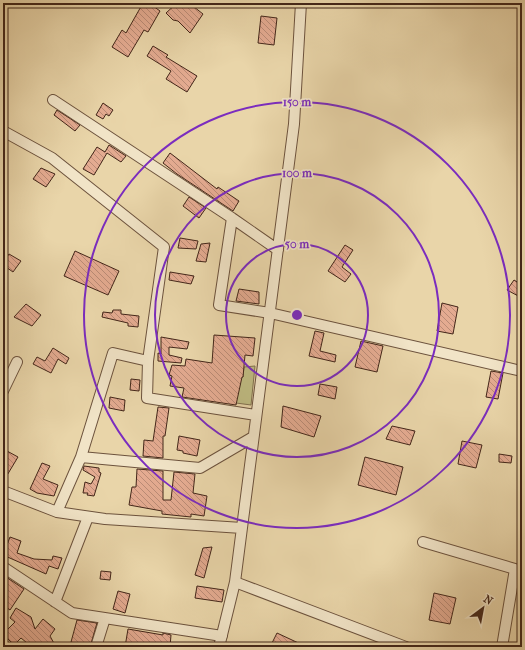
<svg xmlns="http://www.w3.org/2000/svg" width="525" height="650" font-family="'IM FELL French Canon',serif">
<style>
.green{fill:#bfbb82;stroke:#81704e}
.building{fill:url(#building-back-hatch);stroke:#432619}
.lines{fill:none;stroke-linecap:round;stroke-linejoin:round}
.minor-casing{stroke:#6c523d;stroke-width:12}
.minor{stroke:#f1e4c7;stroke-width:10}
.ring{fill:none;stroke:#7b2cbf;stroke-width:2}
.centre{fill:#7b2cbf;stroke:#f1e4c7;stroke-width:2}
.ring-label{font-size:12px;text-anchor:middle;font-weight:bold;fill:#7b2cbf;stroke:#f1e4c7;stroke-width:3.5;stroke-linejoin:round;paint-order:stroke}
</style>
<defs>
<pattern id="building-back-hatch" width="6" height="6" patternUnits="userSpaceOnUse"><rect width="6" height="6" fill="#e4ab91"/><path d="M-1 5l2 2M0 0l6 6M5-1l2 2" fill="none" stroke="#ba8b76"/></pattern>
</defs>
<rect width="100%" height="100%" fill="#e9d5a9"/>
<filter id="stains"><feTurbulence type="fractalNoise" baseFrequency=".005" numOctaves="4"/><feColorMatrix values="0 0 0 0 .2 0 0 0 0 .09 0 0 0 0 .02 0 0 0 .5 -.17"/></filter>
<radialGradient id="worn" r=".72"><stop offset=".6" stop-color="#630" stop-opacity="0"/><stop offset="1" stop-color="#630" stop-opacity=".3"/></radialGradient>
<path class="green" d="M255,366L251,405L236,403L195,372L243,377L244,367Z"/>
<path class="building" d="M143,3H149L160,11L148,32L144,30L128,57L112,47L122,30L126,33Z
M177,3H189L203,14L190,33L178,21L173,20L166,13Z
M261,16L277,18L274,45L258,43Z
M153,46L168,55L166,57L197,76L187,92L166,79L171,71L147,56Z
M103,103L113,110L109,116L106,114L103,119L96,115Z
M57,110L80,125L75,131L54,115Z
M109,145L126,156L121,162L107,153L94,175L83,169L97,147L105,152Z
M170,153L217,189L218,187L239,201L233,211L177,174L163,163Z
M41,168L55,174L46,187L33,179Z
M189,197L206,208L199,218L183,206Z
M180,238L198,241L196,249L178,248Z
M210,243L206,262L196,261L201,244Z
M345,245L353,250L342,267L351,274L345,282L328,271Z
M75,251L119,271L108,295L64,276Z
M9,254L21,261L13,272L3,265V263Z
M170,272L194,276L191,284L169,280Z
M514,280L522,285V298L507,290Z
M239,289L259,292V304L236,301Z
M442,303L458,307L453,334L437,331Z
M26,304L41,315L32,326L14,317Z
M113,310H121V314L139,316L138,327L128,326V323L102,317L103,312L112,313Z
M315,331L324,333L320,351L336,355L335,362L309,356Z
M214,335L255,338L253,356L245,355L243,377H242L236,405L182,397L184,388L170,386L172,376L169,375L172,365L185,366L186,359L212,363Z
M161,337L189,342L187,349L169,347V355L182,358L181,363L158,361V353L161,354Z
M361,341L383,346L377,372L355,367Z
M53,348L69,358L66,364L58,359L51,373L33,364L37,357L45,361Z
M491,371L503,373L498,399L486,397Z
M131,379L140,380L139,391L130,390Z
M320,384L337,387L335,399L318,395Z
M110,397L125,400L124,411L109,408Z
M283,406L321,416L314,437L281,427Z
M158,407L169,408L165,436H163V458L143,456L144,440L153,441Z
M392,426L415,431L410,445L386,439Z
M179,436L200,440L197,456L183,453V451L177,450Z
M462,441L482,445L476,468L458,464Z
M7,451L18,457L3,482V458Z
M499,454L512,456L511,463L499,462Z
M365,457L403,467L396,495L358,485Z
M42,463L50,466L43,479L58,485L54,496L37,493L30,489Z
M84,466L99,468V472L101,473L94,496L87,495L88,493H83L85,482L91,484L95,477L83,470Z
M137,469L163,471V500H171L174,472L195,474L193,493L207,496L204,516L191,514V517L162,514V511L129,505L132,487H136Z
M10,537L21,541L17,553L34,559L52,560L53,556L62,558L58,569L49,566L46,574L3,555V549L5,550Z
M212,547L204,578L195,575L203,548Z
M101,571L111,572L110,580L100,579Z
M3,575L24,589L10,610L3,605Z
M197,586L224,590L222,602L195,598Z
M118,591L130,594L125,613L113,609Z
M434,593L456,598L450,624L429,620Z
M16,608L31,617L35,629L43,619L55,629L50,636L56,647H32L21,638L14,645L3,634L15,622L10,618Z
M77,620L97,623L90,647L71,642Z
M128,629L163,635V633L171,635L170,647H125Z
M277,633L307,647H270Z"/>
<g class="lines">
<g class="minor-casing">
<path id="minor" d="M53,100L232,218L278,250
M3,131L52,158L164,247L148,361L147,398L256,415
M232,218L219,305L270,313L517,370H522
M3,391L17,362
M81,457L113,353L148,361
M3,491L57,512L105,519L242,528
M57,512L81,457L200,468L253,437
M423,542L515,569L502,647
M3,567L72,613L222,636
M235,582L294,124L301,3
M55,602L88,517
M96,647L105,618
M219,647L235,582L406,647"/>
</g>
<use href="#minor" class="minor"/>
</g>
<g class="ring">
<circle cx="297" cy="315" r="71"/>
<circle cx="297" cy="315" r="142"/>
<circle cx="297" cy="315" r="213"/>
</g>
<circle cx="297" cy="315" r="6" class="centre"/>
<g class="ring-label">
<text x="297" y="106">150 m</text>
<text x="297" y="177">100 m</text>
<text x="297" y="248">50 m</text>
</g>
<rect width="525" height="650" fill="none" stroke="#e9d5a9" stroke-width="16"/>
<rect x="4" y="4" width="517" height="642" fill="none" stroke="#432619" stroke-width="2"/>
<rect x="8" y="8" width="509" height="634" fill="none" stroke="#432619"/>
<g transform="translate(483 608) rotate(32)" stroke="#f1e4c7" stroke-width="3" paint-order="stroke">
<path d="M0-3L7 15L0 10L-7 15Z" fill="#432619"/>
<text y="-6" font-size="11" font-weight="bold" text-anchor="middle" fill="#432619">N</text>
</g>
<rect width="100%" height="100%" filter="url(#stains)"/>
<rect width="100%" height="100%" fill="url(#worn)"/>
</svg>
